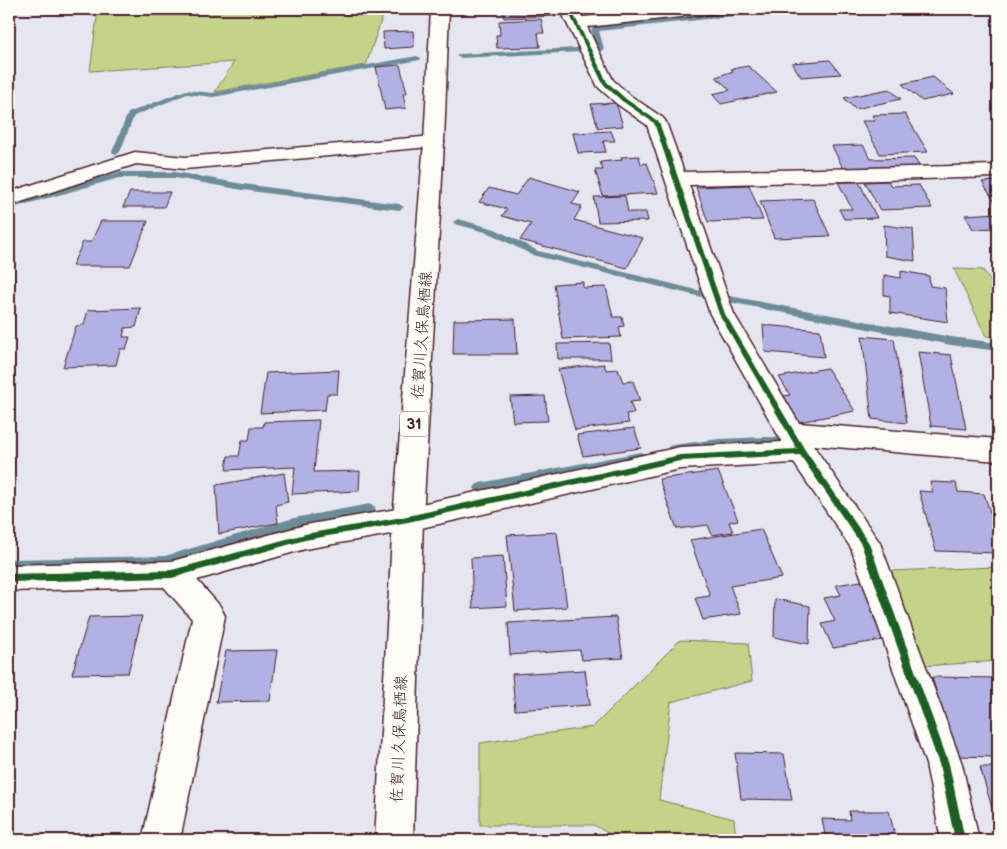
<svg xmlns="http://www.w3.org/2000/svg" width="1007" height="849" font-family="'Balsamiq Sans','Klee One',sans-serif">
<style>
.green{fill:#c3d388;stroke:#86795a}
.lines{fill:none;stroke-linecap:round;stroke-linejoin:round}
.stream{fill:#6d8c98;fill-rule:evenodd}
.building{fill:#b1b1e3;stroke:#4a1f2b}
.street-casing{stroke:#4a1f2b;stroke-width:3}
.primary-casing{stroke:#4a1f2b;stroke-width:3}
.street{fill:#fdfcf7;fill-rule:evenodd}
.primary{fill:#fdfcf7;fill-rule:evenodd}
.cycleway-casing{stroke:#fdfcf7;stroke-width:3}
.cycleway{fill:#1b5e20;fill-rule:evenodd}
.labels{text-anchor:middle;stroke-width:4.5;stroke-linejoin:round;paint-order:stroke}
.shield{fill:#fdfcf7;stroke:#806168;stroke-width:1}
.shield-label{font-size:15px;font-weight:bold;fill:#4a1f2b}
.street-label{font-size:16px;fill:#4a1f2b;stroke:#fdfcf7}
</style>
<rect width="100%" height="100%" fill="#e6e6f1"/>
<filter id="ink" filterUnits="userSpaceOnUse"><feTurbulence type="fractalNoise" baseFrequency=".02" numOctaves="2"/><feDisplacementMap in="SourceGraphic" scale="10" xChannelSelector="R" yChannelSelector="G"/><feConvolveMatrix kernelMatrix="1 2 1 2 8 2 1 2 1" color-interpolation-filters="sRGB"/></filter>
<g filter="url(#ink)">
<path class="green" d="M98,9H385L366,65L215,92L234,62L90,71Z
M954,269L983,270L998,292V337L986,336Z
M998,567V661L923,666L888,571Z
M680,640L748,643L752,681L671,702L659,800L734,819L736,840H620L594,825H480V743L593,727Z"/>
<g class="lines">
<path class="stream" d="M762,9H783L779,11L599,31L604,49L600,51L460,58L456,56L460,54L596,47L591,29L595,27Z
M417,56L421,58L420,60L213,97L187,94L134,116L120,152L116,155L112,152L128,113L186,90L213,93Z
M119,172H175L243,184L399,204L404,207L399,210L243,190L175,178H119L9,209V203Z
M458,219L495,229L538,251L697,290L951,337L998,343V351L951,345L697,296L532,255L489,233L455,224L453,222Z
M766,437L797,438L801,439L803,442L801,445L797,446L719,447L673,453L669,452L667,449L669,446L673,445L719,439Z
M640,452L644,453L646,456L644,459L640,460L480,493L476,491L474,488L476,485L480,483Z
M370,504L374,506L376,509L374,512L294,528L165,566L9,569V559L165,556L294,518Z"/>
</g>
<path class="building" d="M502,9H555L556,16L504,18Z
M541,19L544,33H538L540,47L497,48L496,35H500L499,21Z
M413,31L414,47L384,49L383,32Z
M830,60L841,74L801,77L792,63Z
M400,65L407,93L403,94L406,108L385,110L376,67Z
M748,66L777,92L721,104L712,94L730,90L716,77L733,71L731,69Z
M933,77L954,94L922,101L902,84Z
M889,89L901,99L855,109L844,98Z
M616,103L623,126L598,128L591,104Z
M905,114L928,152L880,154L862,121H875L872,115Z
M611,131L615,141H603L606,152L578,153L573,133Z
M863,145L871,159L914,158L920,167L844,170L832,146Z
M639,156L641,164L647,163L658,193L603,196L595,170H603L600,162L622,160L621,157Z
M529,177L580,192L572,204L582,206L574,220L643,238L627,268L520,240L531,224L502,216L507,209L479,202L489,188L516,195Z
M888,181L891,186L919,185L932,208L880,210L865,182Z
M998,181V207L982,182Z
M838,182H859L877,218L844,219L839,209H852Z
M749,185L763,220L708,222L696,187Z
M130,192H170L164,207H123Z
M625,196L628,212H646L648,221L598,222L594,197Z
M813,199L830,236L774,238L760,201Z
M998,213V228L973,229L965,215Z
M101,221H148L130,266H72L83,242H91Z
M884,225L913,229L915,261L885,256Z
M901,271L929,276L930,286L945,288L948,322L890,313V296L884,295V275L901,278Z
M9,280H16L9,297Z
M583,282V288L606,287L613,317H622L624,326L619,327L621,337L563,339L554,284Z
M141,308L136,327L125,328L123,337H130L126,349H120L116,365L63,367L76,326L84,325L88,310Z
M515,319L517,354H453L454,320Z
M763,325L820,330L824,357L765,352Z
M862,336L894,339L907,423L872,419Z
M609,343L611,359H558L557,344Z
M918,352L951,355L966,429L931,426Z
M604,364L606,370L618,369L623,382L633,381L640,401L630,402L634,413L626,414L629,423L575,430L558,369Z
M827,368L855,411L799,422L783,396L790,395L779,377Z
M339,370L337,394H327L325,410L260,413L266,373Z
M545,396L548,421L513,422L510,397Z
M319,420L314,472L360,471L359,491L292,494L295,467L226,470L228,456H239L242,440H249L251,427H263L264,422Z
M634,428L641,448L583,456L577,435Z
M718,471L738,520L729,522L733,532L712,535L708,525L677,529L659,479Z
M284,473L288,502L276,505L278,523L219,534L216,485Z
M930,482L956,483L958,492L984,494L998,536V553L936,551L919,491L933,492Z
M761,529L782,578L730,586L741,614L703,620L695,598L710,596L690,540Z
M557,532L567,607L515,611L507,535Z
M503,556L507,606L473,608L471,558Z
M861,581L889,639L833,648L822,624L835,621L824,598L841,595L836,585Z
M775,599L810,606L809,644L774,637Z
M142,616L128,673L72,674L89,617Z
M616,617L623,658L582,660L580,650L510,655L508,623Z
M277,650L270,701L216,702L226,651Z
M585,670L590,705L515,710L512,674Z
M932,677L998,678V757L955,756Z
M735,753L784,754L792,800L741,799Z
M980,767H998V818H995Z
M849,811H889L896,840H826L822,819L850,820Z"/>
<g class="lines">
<g class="street-casing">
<path id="street" d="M560,9H578L582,17L661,9H718L715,13L709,14L587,27L613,80L631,96L663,118L666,122L684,172L998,165V177L689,185L734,314L799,423L998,439V461L813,445L880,543L962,764L979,840H941L926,764L851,548L794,463L680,469L408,531L305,549L197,580L220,606L225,616L180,840H142L192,619L164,587L9,591V565L172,561L305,525L408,507L680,447L782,442L710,314L647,125L617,104L598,87Z
M434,136L441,138L444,142L441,146L185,169L136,164L9,206V192L135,152L185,157Z"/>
</g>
<g class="primary-casing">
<path id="primary" d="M431,9H449L444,142L423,519L413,840H375L393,519L424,142Z"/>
</g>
<use href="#street" class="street"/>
<use href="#primary" class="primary"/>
<g class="cycleway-casing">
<path id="cycleway" d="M567,9H571L607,82L626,99L659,122L725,314L805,450L869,543L949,764L965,840H955L939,764L861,544L800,455L680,461L408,522L305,540L172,578L9,582V574L172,570L305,534L408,516L680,455L797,449L719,314L654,123L622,101L603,84Z"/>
</g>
<use href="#cycleway" class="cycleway"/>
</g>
</g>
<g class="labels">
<rect class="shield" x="400" y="411.5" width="28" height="25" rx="4"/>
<g class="shield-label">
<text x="414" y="429">31</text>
</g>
<g class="street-label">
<text transform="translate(421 335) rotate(-86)" y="6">佐賀川久保鳥栖線</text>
<text transform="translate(398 739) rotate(-88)" y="6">佐賀川久保鳥栖線</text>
</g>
</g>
<rect width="1007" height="849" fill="none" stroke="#fdfcf7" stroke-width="30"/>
<rect x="15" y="15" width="977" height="819" fill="none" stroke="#4a1f2b" stroke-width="2" filter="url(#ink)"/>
</svg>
